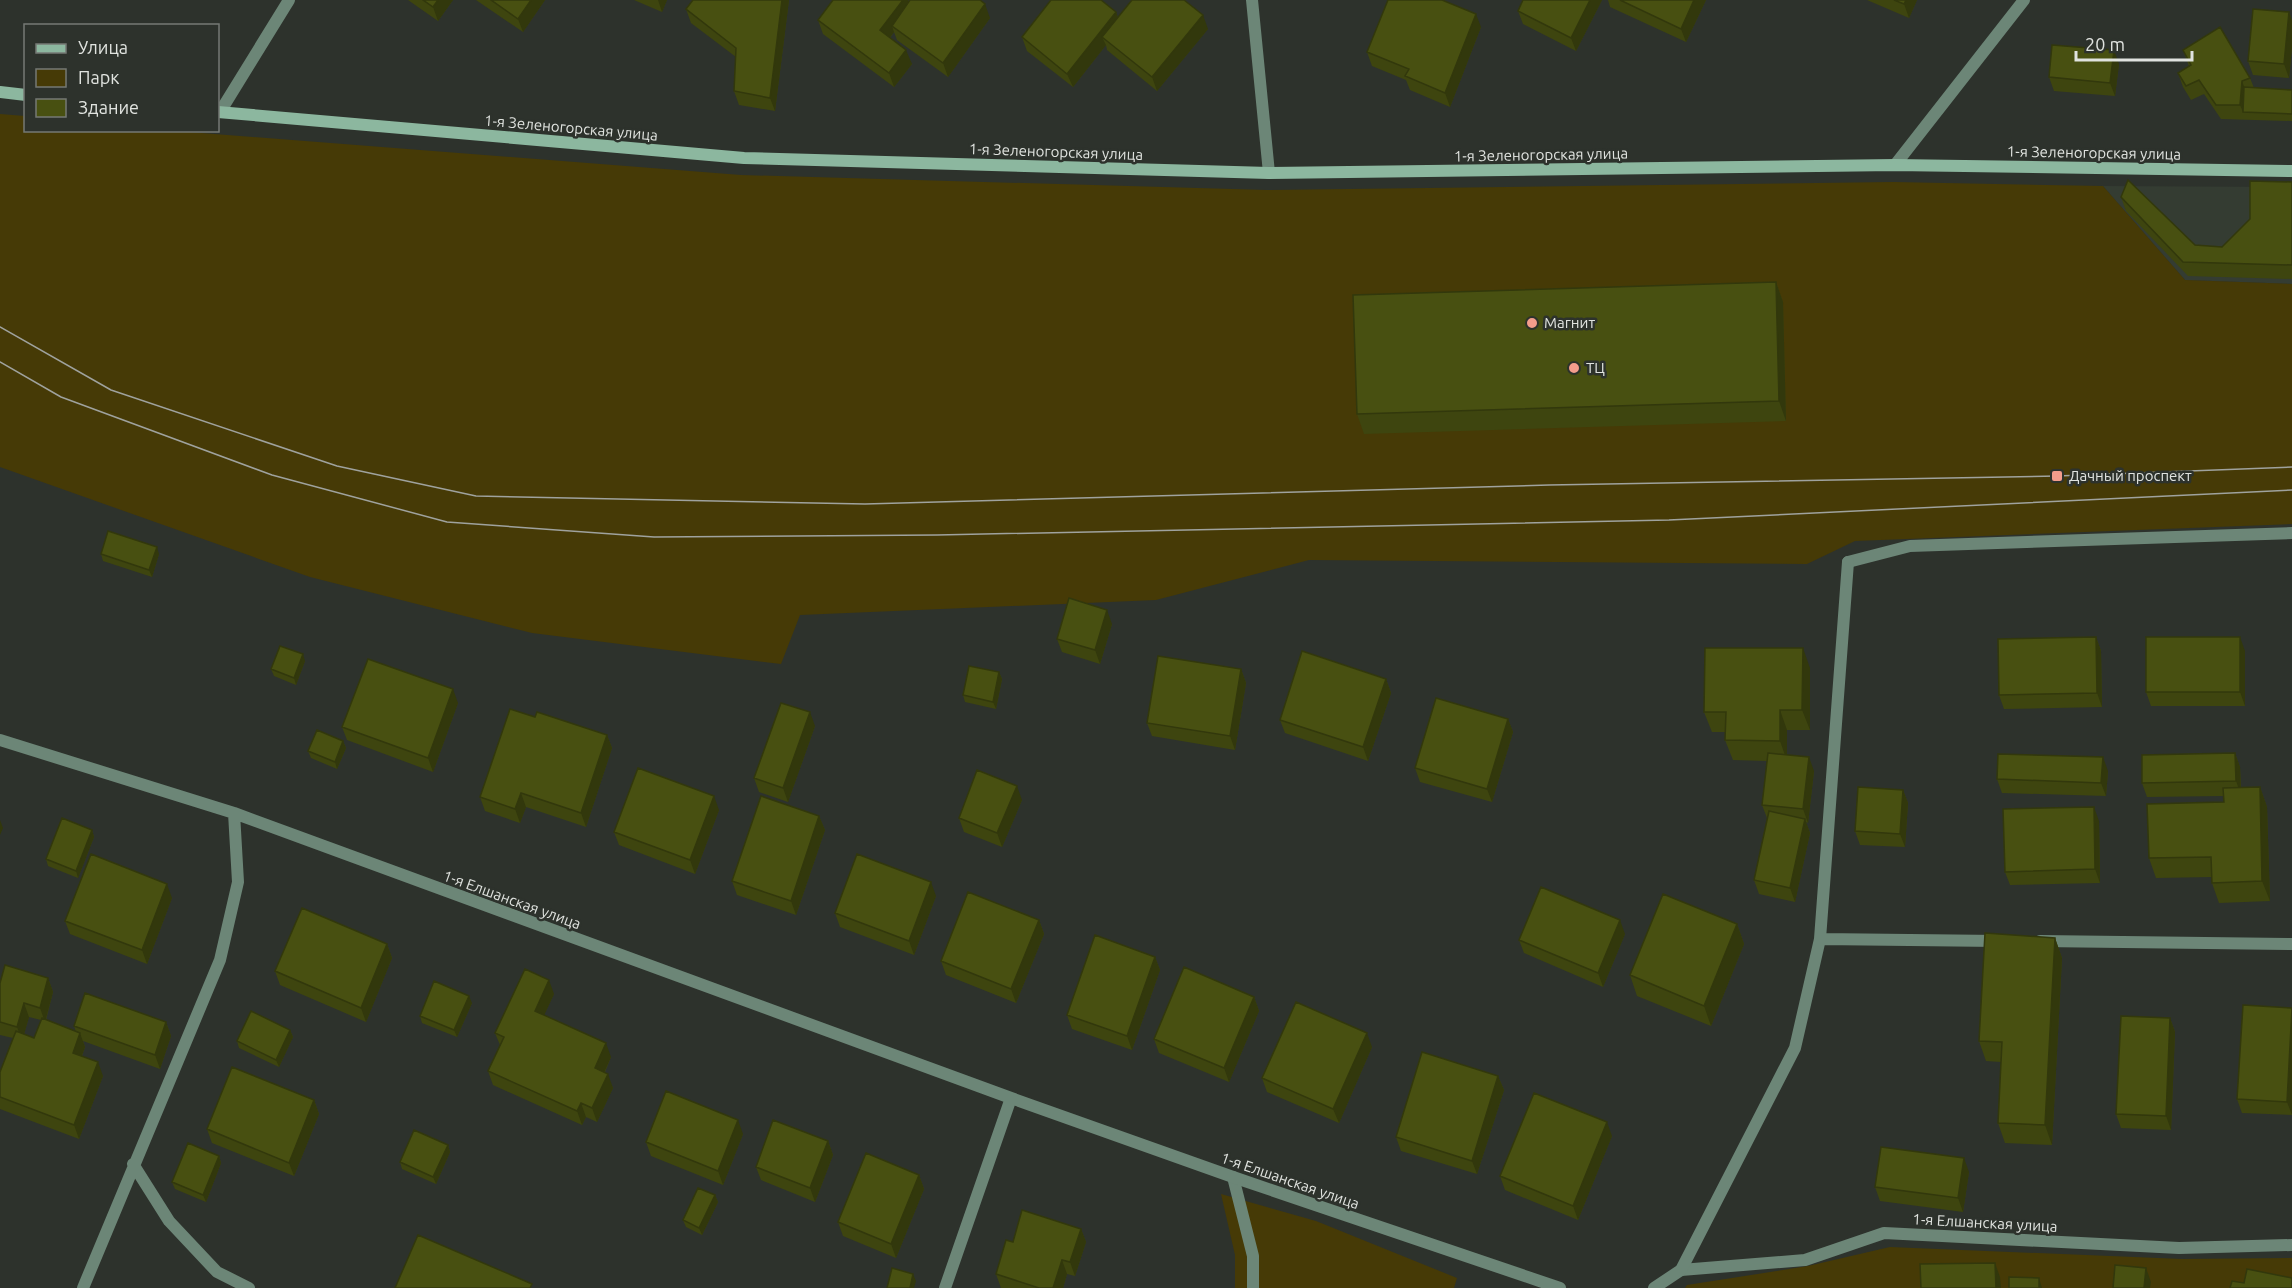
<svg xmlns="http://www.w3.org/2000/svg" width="2292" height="1288" font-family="Ubuntu,sans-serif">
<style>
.built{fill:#343c32}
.green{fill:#463a06}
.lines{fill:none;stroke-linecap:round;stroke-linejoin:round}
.service{stroke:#6c8677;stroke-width:12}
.minor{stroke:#6c8677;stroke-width:12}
.secondary{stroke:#8cb79f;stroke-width:12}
.tram{stroke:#9fa29e;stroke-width:1.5}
.wall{fill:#3e450f;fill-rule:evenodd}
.shaded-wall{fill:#32380c}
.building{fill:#485011;stroke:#32380c;stroke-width:1.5}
.poi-dot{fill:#f49d8c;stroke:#2d322c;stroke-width:2}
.labels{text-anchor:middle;stroke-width:5;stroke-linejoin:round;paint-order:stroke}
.street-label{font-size:15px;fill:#e0e3df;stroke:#2d322c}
.poi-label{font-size:15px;fill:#e0e3df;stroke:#2d322c;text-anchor:start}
</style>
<rect width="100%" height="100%" fill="#2d322c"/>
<path class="built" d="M2103,186L2292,187V284L2185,280Z"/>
<path class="green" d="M0,114L25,116L26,130L176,131L741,175L1267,190L1893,182L2103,186L2185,280L2292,284V524L1855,541L1807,564L1309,560L1156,600L800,615L781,664L532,633L310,577L0,467Z
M1221,1194L1316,1221L1457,1278L1454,1288H1235V1255Z
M1890,1247L2182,1259L2292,1258V1288H1685L1687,1285L1808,1266Z"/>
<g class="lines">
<path class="service" d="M1252,0L1269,173
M220,112L289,0
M1848,562L1910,546L2292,533
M1233,1177L1253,1256V1288
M1681,1270L1805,1260L1884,1233L2179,1248L2292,1245"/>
<path class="minor" d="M1895,165L2024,0
M0,740L234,813L1011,1098L1233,1177L1560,1288
M1820,939L1999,941
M2040,941L2292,944
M133,1164L169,1221L217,1272L249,1288
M83,1288L220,960L238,882L234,813
M945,1288L1011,1098
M1654,1288L1681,1270L1795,1048L1820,939L1848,562"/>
<path class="secondary" d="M0,92L26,95
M218,112L744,158L1269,173L1895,165L2292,171"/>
<path class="tram" d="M0,327L111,390L337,466L476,496L865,504L1549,485L2057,476L2292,467
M0,362L61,397L272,475L447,522L654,537L937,535L1669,520L2292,490"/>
</g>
<path class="wall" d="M408,0H453L438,21Z
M476,0H545L523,32Z
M634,0H667L662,12Z
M693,0H789L775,111L739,105L734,91L736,57L691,23L686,9Z
M1523,0H1602L1576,51L1523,24L1518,11Z
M1608,0H1706L1686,42L1610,7Z
M1867,0H1917L1909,18Z
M909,1L990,18L948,77L897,40L894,32L890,38L912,64L894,87L823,34L818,20Z
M1116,12L1118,18L1208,29L1157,91L1107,50L1106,45L1073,87L1027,51L1022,37Z
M2289,12L2292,21V47L2289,78L2253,75L2248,61Z
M1481,27L1450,107L1410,90L1406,80L1372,66L1367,52Z
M2183,50L2250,78L2254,88L2292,90V121L2221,119L2204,94L2191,100L2183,87L2178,73L2189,66Z
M2119,64L2115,96L2054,91L2049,77Z
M2292,182V279L2188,276L2126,211L2121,197L2195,245L2222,247Z
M1776,282L1783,302L1786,421L1364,434L1357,414Z
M101,554H159L152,577L103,561Z
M1112,624L1100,664L1062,652L1057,639Z
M2096,637L2101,651L2102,707L2004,709L1999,695Z
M2245,651V706H2151L2146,692Z
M305,661L296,685L274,676L271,669Z
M1810,668V730H1787V755L1814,771L1808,823L1806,822L1810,833L1795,902L1759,894L1754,880L1767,818L1762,805L1767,761L1733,760L1725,740V732H1712L1704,712Z
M1241,669L1246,683L1235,750L1152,736L1147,723Z
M999,672L1002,679L996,709L965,702L963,695Z
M1386,679L1391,693L1368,761L1285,733L1280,720Z
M458,703L433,772L347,740L342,727Z
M535,717L607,735L612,748L586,827L526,807L520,823L485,811L480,797Z
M1508,719L1513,732L1492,802L1420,782L1415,768Z
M815,726L788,802L759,792L754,778Z
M343,741L346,748L337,769L311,758L308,751Z
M2235,753L2240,767L2241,787H2260L2267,807L2270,901L2219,903L2212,883V877L2156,878L2149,858L2224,802L2223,796L2147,797L2142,783Z
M2108,771L2106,796L2002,793L1997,779Z
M1903,790L1908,803L1905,847L1860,845L1855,831Z
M1022,800L1002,847L964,832L959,818Z
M719,810L695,874L619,845L614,832Z
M819,816L825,830L796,915L737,895L732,881Z
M2099,821L2100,883L2010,885L2005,872Z
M92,830L94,837L78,878L48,866L46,859Z
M936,896L914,955L840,927L835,913Z
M172,898L147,964L70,934L65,921Z
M1039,920L1044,934L1016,1003L946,975L941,961Z
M1737,924L1744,944L1711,1026L1637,996L1630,975Z
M1625,934L1603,987L1524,953L1519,940Z
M2055,938L2062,958L2052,1145L2005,1143L1998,1123L2001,1062L1986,1061L1979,1041Z
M387,944L392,958L366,1022L280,985L275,971Z
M1155,957L1160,970L1132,1050L1072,1029L1067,1015Z
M48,978L53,992L46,1020L76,1032L74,1026L166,1022L171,1036L160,1069L83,1041L85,1047L82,1056L103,1076L79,1139L0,1109V1072L13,1038L0,1035V983ZM29,1017L41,1020L34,1038L24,1034Z
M554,994L544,1015L611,1057L605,1072L613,1088L597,1122L586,1117L582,1125L493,1085L488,1071L500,1045L495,1033Z
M1254,997L1259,1011L1229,1082L1159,1053L1154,1039Z
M472,1003L457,1037L422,1023L420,1016Z
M2292,1009V1115L2242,1113L2237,1099Z
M2170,1018L2175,1032L2171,1130L2121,1128L2116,1114Z
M290,1030L293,1037L279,1067L239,1048L237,1041Z
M1372,1047L1339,1123L1267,1092L1262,1078Z
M1498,1076L1504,1090L1477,1174L1401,1151L1396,1137Z
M314,1100L319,1114L294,1176L212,1143L207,1129Z
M743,1134L723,1185L651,1156L646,1142Z
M1612,1136L1578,1220L1505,1190L1500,1176Z
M828,1141L833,1155L815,1202L761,1180L756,1167Z
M448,1145L450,1152L436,1184L402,1169L400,1162Z
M219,1156L221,1163L206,1202L175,1189L172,1182Z
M1969,1172L1963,1212L1880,1201L1875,1187Z
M919,1175L924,1189L896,1258L843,1236L838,1222Z
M715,1195L718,1202L702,1235L686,1227L683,1220Z
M1081,1229L1086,1242L1075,1276L1067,1274L1063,1288H1001L996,1274L1013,1242Z"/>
<path class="shaded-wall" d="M438,0H453L438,21L433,7Z
M531,0H545L523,32L518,19Z
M658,0H667L662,12Z
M782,0H789L775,111L770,98Z
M903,0H908L912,9L892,26L894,32L885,44L880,30Z
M1590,0H1602L1576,51L1571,38Z
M1694,0H1706L1686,42L1681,29Z
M1906,0H1917L1909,18L1904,4Z
M985,4L990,18L948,77L943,63Z
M1116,12L1121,26L1102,37L1106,45L1073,87L1067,74Z
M2289,12L2292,21V47L2289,78L2284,64Z
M1476,14L1481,27L1450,107L1445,93Z
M1203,15L1208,29L1157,91L1152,77Z
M906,50L912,64L894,87L889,73Z
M2114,50L2119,64L2115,96L2110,83Z
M2242,81L2247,94L2243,112L2240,105Z
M1776,282L1783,302L1786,421L1779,401Z
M157,547L159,554L152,577L149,570Z
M1107,610L1112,624L1100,664L1095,650Z
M2096,637L2101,651L2102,707L2097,693Z
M2240,637L2245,651V706L2240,692Z
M1803,648L1810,668V730L1802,710Z
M303,654L305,661L296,685L294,678Z
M1241,669L1246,683L1235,750L1230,736Z
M999,672L1002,679L996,709L993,702Z
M1386,679L1391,693L1368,761L1363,747Z
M453,689L458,703L433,772L428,758Z
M1780,710L1787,730V761L1780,741Z
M810,712L815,726L788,802L783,788Z
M1508,719L1513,732L1492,802L1487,789Z
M607,735L612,748L586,827L581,813Z
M343,741L346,748L337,769L335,762Z
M2235,753L2240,767L2241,795L2236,781Z
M1809,757L1814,771L1808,823L1803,809Z
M2103,757L2108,771L2106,796L2101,783Z
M1017,786L1022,800L1002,847L997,833Z
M2260,787L2267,807L2270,901L2262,881Z
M1903,790L1908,803L1905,847L1900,834Z
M521,793L526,807L520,823L515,809Z
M714,796L719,810L695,874L690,860Z
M2094,807L2099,821L2100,883L2095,869Z
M819,816L825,830L796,915L791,901Z
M1805,819L1810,833L1795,902L1790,888Z
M0,820L3,828L0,835Z
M92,830L94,837L78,878L76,871Z
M931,882L936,896L914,955L909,941Z
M167,884L172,898L147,964L142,950Z
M1039,920L1044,934L1016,1003L1011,989Z
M1620,920L1625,934L1603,987L1598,973Z
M1737,924L1744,944L1711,1026L1704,1006Z
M2055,938L2062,958L2052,1145L2045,1125Z
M387,944L392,958L366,1022L361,1008Z
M1155,957L1160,970L1132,1050L1127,1036Z
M48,978L53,992L45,1022L40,1008Z
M549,980L554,994L540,1024L535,1011Z
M469,996L472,1003L457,1037L454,1030Z
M1254,997L1259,1011L1229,1082L1224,1068Z
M24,1003L29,1017L22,1041L17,1027Z
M2292,1008V1115L2287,1102Z
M2170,1018L2175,1032L2171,1130L2166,1116Z
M166,1022L171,1036L160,1069L155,1055Z
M290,1030L293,1037L279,1067L276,1060Z
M80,1033L85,1047L78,1066L73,1053Z
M1367,1033L1372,1047L1339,1123L1333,1109Z
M606,1043L611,1057L600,1082L595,1068Z
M98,1062L103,1076L79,1139L74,1125Z
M608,1074L613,1088L597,1122L592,1108Z
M1498,1076L1504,1090L1477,1174L1472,1161Z
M314,1100L319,1114L294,1176L289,1163Z
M581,1103L586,1117L582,1125L577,1111Z
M738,1120L743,1134L723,1185L718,1171Z
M1607,1122L1612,1136L1578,1220L1573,1206Z
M828,1141L833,1155L815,1202L810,1188Z
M448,1145L450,1152L436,1184L433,1177Z
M219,1156L221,1163L206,1202L203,1195Z
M1964,1158L1969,1172L1963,1212L1958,1198Z
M919,1175L924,1189L896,1258L891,1244Z
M715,1195L718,1202L702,1235L699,1228Z
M1081,1229L1086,1242L1075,1276L1070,1262Z
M1062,1260L1067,1274L1063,1288H1053Z
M1995,1263L2000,1277L2001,1288H1996Z
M2146,1268L2151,1282L2150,1288H2144Z
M913,1274L916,1281L914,1288H910Z
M2039,1278L2042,1288H2039Z"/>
<path class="building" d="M423,0H438L433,7Z
M491,0H531L518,19Z
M693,0H782L770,98L734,91L736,48L686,9Z
M833,0H903L880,30L906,50L889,73L818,20Z
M910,0H980L985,4L943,63L892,26Z
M1051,0H1101L1116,12L1067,74L1022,37Z
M1132,0H1184L1203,15L1152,77L1102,37Z
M1388,0H1442L1476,14L1445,93L1405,76L1409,69L1367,52Z
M1523,0H1590L1571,38L1518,11Z
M1620,0H1694L1681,29Z
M1894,0H1906L1904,4Z
M2253,9L2289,12L2284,64L2248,61Z
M2220,27L2250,78L2242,81L2240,105H2216L2199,80L2186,86L2178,73L2191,65L2183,50Z
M2052,45L2114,50L2110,83L2049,77Z
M2244,87L2292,90V114L2243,112Z
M2128,180L2195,245L2222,247L2250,219V181L2292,182V265L2183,262L2121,197Z
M1776,282L1779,401L1357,414L1353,295Z
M108,531L157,547L149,570L101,554Z
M1069,598L1107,610L1095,650L1057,639Z
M2096,637L2097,693L1999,695L1998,639Z
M2146,637H2240V692H2146Z
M280,646L303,654L294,678L271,669Z
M1705,648H1803L1802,710H1780V741L1725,740L1726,712H1704Z
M1302,651L1386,679L1363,747L1280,720Z
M1158,656L1241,669L1230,736L1147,723Z
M368,659L453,689L428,758L342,727Z
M969,666L999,672L993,702L963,695Z
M1436,698L1508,719L1487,789L1415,768Z
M781,703L810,712L783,788L754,778Z
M510,709L535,717L537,712L607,735L581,813L521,793L515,809L480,797Z
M317,730L343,741L335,762L308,751Z
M1768,753L1809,757L1803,809L1762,805Z
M2235,753L2236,781L2142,783V755Z
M1998,754L2103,757L2101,783L1997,779Z
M638,768L714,796L690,860L614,832Z
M977,770L1017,786L997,833L959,818Z
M1858,787L1903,790L1900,834L1855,831Z
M2260,787L2262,881L2212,883L2211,857L2149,858L2147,804L2224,802L2223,788Z
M761,796L819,816L791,901L732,881Z
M2094,807L2095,869L2005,872L2003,809Z
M1769,811L1805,819L1790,888L1754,880Z
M62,818L92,830L76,871L46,859Z
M91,854L167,884L142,950L65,921Z
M857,854L931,882L909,941L835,913Z
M1541,887L1620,920L1598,973L1519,940Z
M968,892L1039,920L1011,989L941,961Z
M1663,894L1737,924L1704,1006L1630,975Z
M302,908L387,944L361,1008L275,971Z
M1985,933L2055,938L2045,1125L1998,1123L2002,1042L1979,1041Z
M1095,935L1155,957L1127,1036L1067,1015Z
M5,965L48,978L40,1008L24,1003L17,1027L0,1022V983Z
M1184,967L1254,997L1224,1068L1154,1039Z
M525,969L549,980L535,1011L606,1043L595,1068L608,1074L592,1108L581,1103L577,1111L488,1071L504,1037L495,1033Z
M434,981L469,996L454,1030L420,1016Z
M85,993L166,1022L155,1055L74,1026Z
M1296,1002L1367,1033L1333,1109L1262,1078Z
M2243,1005L2292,1008L2287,1102L2237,1099Z
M251,1011L290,1030L276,1060L237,1041Z
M2121,1016L2170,1018L2166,1116L2116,1114Z
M42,1018L80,1033L73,1053L98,1062L74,1125L0,1097V1072L16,1031L34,1038Z
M1422,1052L1498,1076L1472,1161L1396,1137Z
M232,1067L314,1100L289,1163L207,1129Z
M666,1091L738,1120L718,1171L646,1142Z
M1534,1093L1607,1122L1573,1206L1500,1176Z
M773,1120L828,1141L810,1188L756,1167Z
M414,1130L448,1145L433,1177L400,1162Z
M188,1143L219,1156L203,1195L172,1182Z
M1881,1147L1964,1158L1958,1198L1875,1187Z
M866,1153L919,1175L891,1244L838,1222Z
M698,1188L715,1195L699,1228L683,1220Z
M1022,1210L1081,1229L1070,1262L1062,1260L1053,1288H1039L996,1274L1006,1240L1013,1242Z
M418,1235L532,1284L530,1288H395Z
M1995,1263L1996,1288H1921L1920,1264Z
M2115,1265L2146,1268L2144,1288H2113Z
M892,1268L913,1274L910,1288H887Z
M2247,1269L2292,1278V1288H2230L2232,1281L2244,1283Z
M2009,1277L2039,1278V1288H2009Z"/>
<g class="poi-dot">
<circle cx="1532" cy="323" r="6"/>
<circle cx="1574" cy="368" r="6"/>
<rect x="2051" y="470" width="12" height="12" rx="3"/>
</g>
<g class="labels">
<g class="street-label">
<text transform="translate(571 128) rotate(5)" y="5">1-я Зеленогорская улица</text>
<text transform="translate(1056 152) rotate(2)" y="5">1-я Зеленогорская улица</text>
<text transform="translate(2094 153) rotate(1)" y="5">1-я Зеленогорская улица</text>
<text transform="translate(1541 155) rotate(-1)" y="5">1-я Зеленогорская улица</text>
<text transform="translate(512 900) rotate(20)" y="5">1-я Елшанская улица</text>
<text transform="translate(1290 1181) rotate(19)" y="5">1-я Елшанская улица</text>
<text transform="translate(1985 1223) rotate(3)" y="5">1-я Елшанская улица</text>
</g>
<g class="poi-label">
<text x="1544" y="328">Магнит</text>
<text x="1586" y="373">ТЦ</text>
<text x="2069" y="481">Дачный проспект</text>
</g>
</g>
<rect x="24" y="24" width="195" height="108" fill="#2d322c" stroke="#757974" stroke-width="1.5"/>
<rect x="36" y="44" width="30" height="9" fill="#8cb79f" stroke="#757974" stroke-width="1.5"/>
<text x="78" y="54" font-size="18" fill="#e0e3df">Улица</text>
<rect x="36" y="69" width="30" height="18" fill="#463a06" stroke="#757974" stroke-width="1.5"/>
<text x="78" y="84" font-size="18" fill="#e0e3df">Парк</text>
<rect x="36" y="99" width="30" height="18" fill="#485011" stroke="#757974" stroke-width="1.5"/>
<text x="78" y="114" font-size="18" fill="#e0e3df">Здание</text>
<path d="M2076 51v9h116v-9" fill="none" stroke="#e0e3df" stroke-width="3"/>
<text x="2085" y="51" font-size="18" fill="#e0e3df" stroke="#2d322c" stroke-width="4.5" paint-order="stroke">20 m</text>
</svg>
